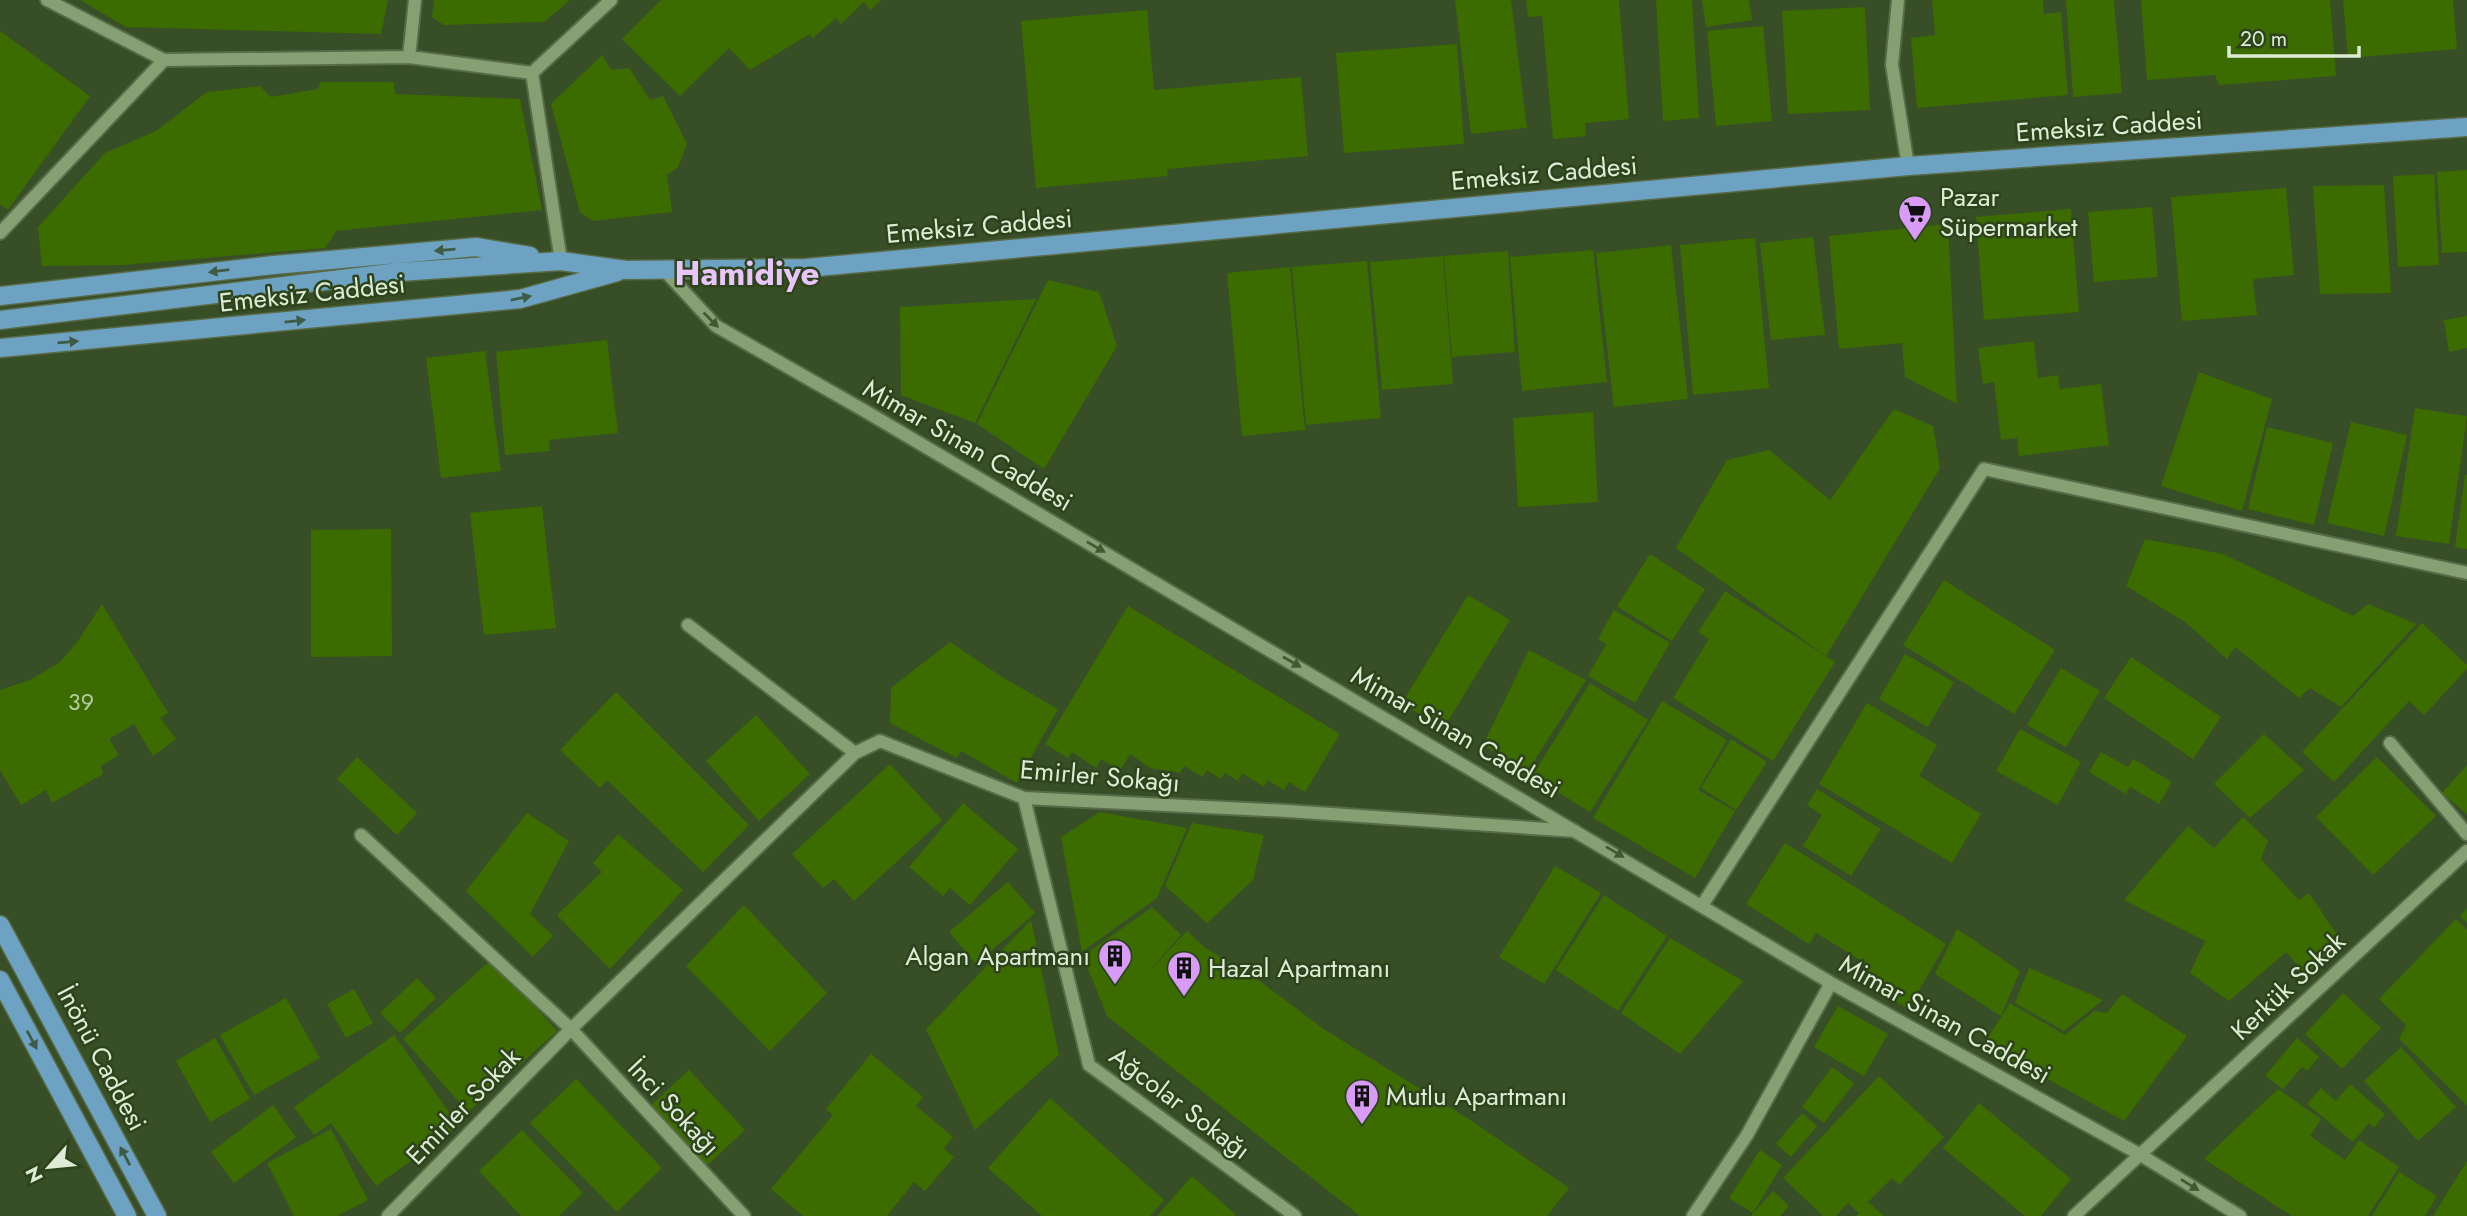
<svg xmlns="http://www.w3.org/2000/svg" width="2467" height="1216" font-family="Jost,sans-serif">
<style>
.building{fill:#3c6c00}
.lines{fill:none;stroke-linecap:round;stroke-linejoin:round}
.minor-casing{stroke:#586b48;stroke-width:16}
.major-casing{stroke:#586b48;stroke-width:21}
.minor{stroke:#86a074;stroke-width:12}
.major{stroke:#6ea2c2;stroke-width:18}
.oneway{fill:#3d5b45}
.oneway2{fill:#435a31}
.labels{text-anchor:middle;stroke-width:5;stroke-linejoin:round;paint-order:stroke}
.number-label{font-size:23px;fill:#b6cca0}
.street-label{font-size:26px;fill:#deecd5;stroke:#2d431b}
.poi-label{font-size:26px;fill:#deecd5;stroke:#2d431b;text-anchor:start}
.district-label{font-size:33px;font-weight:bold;fill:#e8c6fb;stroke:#2d431b}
</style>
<rect width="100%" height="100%" fill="#374e26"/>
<path class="building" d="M80,0H388L381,34L126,27Z
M434,0H570L544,22L444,25L432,17Z
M661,0H881L870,10L864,2L841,24L836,18L813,38L810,34L750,70L729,48L680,96L622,39Z
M1455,0H1511L1527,128L1471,134Z
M1526,0H1619L1629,119L1585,123L1586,136L1553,139L1542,16L1528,17Z
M1656,0H1692L1699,118L1663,121Z
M1702,0H1749L1752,20L1706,27Z
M1932,0H2043L2044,14L2061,12L2068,95L1917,108L1911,38L1935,35Z
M2066,0H2114L2122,93L2073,97Z
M2141,0H2330L2336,76L2219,85L2215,75L2147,80Z
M2343,0H2453L2457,49L2348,58Z
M1865,7L1870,110L1788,114L1782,11Z
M1147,10L1154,90L1301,77L1308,156L1167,169L1168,176L1036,188L1021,21Z
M1763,26L1772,121L1716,126L1707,31Z
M0,31L90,96L8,210L0,204Z
M1457,44L1464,144L1344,153L1336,53Z
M602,55L611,70L629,68L650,100L663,96L687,144L678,167L667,175L672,212L593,221L580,212L551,104Z
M321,82H394L395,94L520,99L542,210L336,231L325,248L122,265L42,266L38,227L105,153L156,131L207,92L260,86L271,97L318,89Z
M2467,170V252L2442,253L2437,172Z
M2434,174L2439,265L2398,267L2393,176Z
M2384,185L2391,293L2320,294L2313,186Z
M2286,188L2294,275L2253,279L2257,315L2182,321L2171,197Z
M2152,207L2158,277L2094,282L2088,212Z
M2071,209L2079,312L1984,320L1976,217Z
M1948,224L1957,404L1905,377L1902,343L1839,349L1829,236Z
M1813,237L1825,335L1771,340L1760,243Z
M1755,238L1769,388L1693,395L1680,245Z
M1671,245L1688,399L1614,407L1596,253Z
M1593,250L1607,382L1522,391L1510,257Z
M1508,251L1515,352L1452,357L1444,256Z
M1443,256L1453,384L1382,390L1370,262Z
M1367,261L1381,418L1306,425L1292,267Z
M1290,267L1305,430L1242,436L1227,273Z
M1048,280L1099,292L1117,346L1044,469L977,424Z
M1036,299L975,423L901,395L900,307Z
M2467,316V348L2449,352L2444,320Z
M607,340L618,433L549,440L550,451L505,455L496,352Z
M2034,341L2038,378L2058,375L2060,389L2101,384L2109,445L2019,456L2017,438L2001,440L1994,382L1983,384L1978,348Z
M485,351L501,471L441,478L426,358Z
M2199,372L2272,399L2242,511L2161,486Z
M2415,408L2467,416L2449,544L2396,536Z
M1894,409L1933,426L1940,468L1826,656L1676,548L1727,460L1769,450L1830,500Z
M1593,412L1598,502L1518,507L1513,418Z
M2351,422L2407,435L2384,536L2327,523Z
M2267,427L2333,443L2314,525L2248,509Z
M2465,475H2467V549L2455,547Z
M542,506L556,628L484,635L470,513Z
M391,529L392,656L311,657V530Z
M2145,539L2223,554L2353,616L2368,604L2416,624L2341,707L2310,688L2299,698L2235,647L2227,659L2185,622L2126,586Z
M1650,554L1705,589L1672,641L1617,606Z
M1944,580L2055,650L2014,714L1903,645Z
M1725,591L1835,662L1773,761L1673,698L1709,639L1698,632Z
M1468,595L1510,620L1443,729L1402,703Z
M102,604L168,713L160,718L176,739L153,756L134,724L109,739L119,755L101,766L103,774L52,803L46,790L21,805L0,770V690L30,680L59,663L78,641Z
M1128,606L1340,734L1305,792L1289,782L1284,790L1267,780L1264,787L1242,773L1238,781L1225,773L1221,779L1207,770L1203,777L1184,766L1180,773L1150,768L1130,754L1120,771L1101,759L1096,768L1072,752L1068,758L1045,744Z
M1614,610L1670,643L1635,703L1588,676L1606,644L1598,639Z
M2422,623L2467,665V669L2424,715L2409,701L2334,782L2302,752Z
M950,642L1002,677L1058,709L1017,783L961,751L957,758L890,723L891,688Z
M1529,650L1586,680L1527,772L1483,745Z
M1905,654L1954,682L1928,727L1879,699Z
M2131,657L2221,717L2193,759L2104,698Z
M2061,668L2100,691L2066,747L2027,725Z
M1590,683L1648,720L1590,812L1532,776Z
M616,692L749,825L703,872L607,780L600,788L560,750Z
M1662,701L1727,740L1698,790L1735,811L1695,878L1593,818Z
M1867,703L1937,745L1919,776L1981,814L1952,863L1819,784Z
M756,715L810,774L759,821L706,761Z
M2020,729L2081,762L2058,805L1996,771Z
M2264,734L2304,770L2250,818L2214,784Z
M1731,739L1767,762L1736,810L1701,788Z
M2101,752L2128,767L2133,759L2172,782L2159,804L2130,787L2126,794L2089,772Z
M357,757L417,813L397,835L337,779Z
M2377,757L2436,816L2373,875L2316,817Z
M890,764L942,820L854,901L834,879L823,888L792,854Z
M2467,765V814L2442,793Z
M1817,789L1881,829L1851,876L1803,846L1822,815L1807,805Z
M963,803L1018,849L970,905L950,888L943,896L909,867Z
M1100,812L1187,828L1157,898L1082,952L1061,837Z
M527,813L569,841L530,914L553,936L533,957L466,891Z
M2243,817L2268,841L2261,859L2299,900L2309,893L2344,945L2305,974L2286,952L2229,1001L2190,973L2205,941L2124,900L2188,826L2214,848Z
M1192,823L1264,835L1253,880L1207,923L1165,886Z
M618,834L683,890L610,969L557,915L602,872L593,863Z
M1785,843L1946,944L1908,1009L1862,981L1870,966L1816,933L1809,944L1746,904Z
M1555,866L1601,893L1544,984L1499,957Z
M1008,882L1035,913L976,964L949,932Z
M1604,895L1667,936L1618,1011L1556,970Z
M744,905L827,993L770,1051L686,966Z
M1152,907L1181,935L1144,977L1187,931L1204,947L1257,979L1325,1030L1472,1121L1569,1188L1547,1216H1360L1107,1016L1083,956Z
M2467,908V923L2460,916Z
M2456,919L2467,930V1105L2399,1039L2406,1025L2379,999Z
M1031,920L1059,1055L975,1130L926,1029Z
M1957,929L2020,971L2001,1016L1935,974Z
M1670,938L1743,981L1680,1054L1621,1013Z
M492,959L557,1031L468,1112L403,1039Z
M2029,968L2103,1000L2064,1031L2015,1003Z
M417,978L436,998L400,1033L380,1013Z
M354,989L373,1023L346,1038L327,1004Z
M2343,993L2381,1028L2342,1069L2305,1034Z
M2122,994L2187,1036L2124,1121L1984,1044L2010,1003L2065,1035L2094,1011L2107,1013Z
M286,998L320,1058L254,1095L220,1035Z
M1838,1006L1888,1034L1864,1076L1814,1047Z
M394,1035L459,1126L376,1186L331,1123L314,1135L294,1107Z
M215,1038L250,1099L210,1122L176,1061Z
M2297,1038L2319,1057L2307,1071L2302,1067L2283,1089L2265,1076Z
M2401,1047L2456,1107L2418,1141L2364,1081Z
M871,1054L923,1097L916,1106L953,1137L944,1149L954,1157L925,1191L914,1182L887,1216H803L771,1189L833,1115L826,1109Z
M1832,1067L1854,1083L1824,1123L1802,1107Z
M689,1070L745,1130L704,1168L648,1108Z
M1879,1076L1944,1137L1899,1185L1892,1178L1868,1202L1884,1216H1856L1859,1213L1848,1203L1836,1216H1823L1783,1178Z
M576,1079L662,1168L617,1212L530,1123Z
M2350,1084L2385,1114L2374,1128L2369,1123L2353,1142L2307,1104L2321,1088L2336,1101Z
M2278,1089L2321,1119L2310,1136L2345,1160L2359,1140L2399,1167L2368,1216H2292L2204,1159Z
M1050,1098L1164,1200L1150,1216H1042L988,1168Z
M1979,1103L2071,1179L2041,1216H2025L1943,1148Z
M273,1105L296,1137L234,1183L211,1152Z
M1802,1113L1817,1126L1791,1157L1776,1144Z
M331,1129L368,1200L337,1216H294L267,1163Z
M522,1130L583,1193L559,1216H521L479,1171Z
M1760,1150L1782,1165L1753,1213L1729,1198Z
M2467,1161V1216H2433Z
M2399,1172L2437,1196L2425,1216H2372Z
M1192,1176L1236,1215L1234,1216H1157Z
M1773,1191L1789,1206L1780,1216H1751Z"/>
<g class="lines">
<g class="minor-casing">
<path id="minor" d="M47,0L164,60L409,57L532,73
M1898,0L1892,65L1908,166
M409,57L415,0
M0,233L164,60
M561,261L532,73L611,0
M664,270L716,326L865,411L1831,983L2139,1154L2240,1216
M688,625L855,753
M2390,743L2467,834
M1024,798L1089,1065L1295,1216
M361,835L571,1029L744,1216
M1703,904L1984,469L2467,573
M388,1216L571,1029L855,753L880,741L1024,798L1288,811L1575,831
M1693,1216L1747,1135L1831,983
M2074,1216L2467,851"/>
</g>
<g class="major-casing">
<path id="major" d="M0,296L274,265L476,247L530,256
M0,320L399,272L561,261L626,270L806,268L1908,166L2467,127
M0,348L520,299L617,272
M0,925L157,1216
M0,980L127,1216"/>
</g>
<use href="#minor" class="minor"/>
<use href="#major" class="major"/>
</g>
<defs><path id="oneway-solid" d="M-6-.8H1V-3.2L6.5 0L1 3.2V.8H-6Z" transform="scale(1.75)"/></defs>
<g class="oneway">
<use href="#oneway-solid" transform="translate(445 250) rotate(175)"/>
<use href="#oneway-solid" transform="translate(219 271) rotate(173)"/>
<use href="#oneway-solid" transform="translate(521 298) rotate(-11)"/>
<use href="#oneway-solid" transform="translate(295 321) rotate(-6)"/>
<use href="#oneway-solid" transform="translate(68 342) rotate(-5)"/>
<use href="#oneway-solid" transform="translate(32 1040) rotate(62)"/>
<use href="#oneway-solid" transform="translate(125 1156) rotate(-118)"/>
</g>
<g class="oneway2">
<use href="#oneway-solid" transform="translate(711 320) rotate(45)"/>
<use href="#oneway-solid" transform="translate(1096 547) rotate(30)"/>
<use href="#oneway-solid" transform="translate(1292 662) rotate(30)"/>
<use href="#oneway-solid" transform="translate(1615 852) rotate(31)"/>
<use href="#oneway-solid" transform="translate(2190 1185) rotate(32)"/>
</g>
<defs>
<g id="supermarket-pin" transform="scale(1.75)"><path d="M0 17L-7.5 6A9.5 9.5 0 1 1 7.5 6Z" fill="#d89bf8" stroke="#2d431b"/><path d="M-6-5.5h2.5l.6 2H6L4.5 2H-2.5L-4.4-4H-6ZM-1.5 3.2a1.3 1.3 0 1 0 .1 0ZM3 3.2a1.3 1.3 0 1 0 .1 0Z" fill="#111"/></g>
<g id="building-pin" transform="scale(1.75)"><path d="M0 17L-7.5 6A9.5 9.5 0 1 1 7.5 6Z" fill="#d89bf8" stroke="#2d431b"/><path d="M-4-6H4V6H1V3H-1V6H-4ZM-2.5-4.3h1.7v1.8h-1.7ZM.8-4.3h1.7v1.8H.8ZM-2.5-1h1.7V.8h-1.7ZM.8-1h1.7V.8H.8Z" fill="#111"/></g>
</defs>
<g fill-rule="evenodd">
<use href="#supermarket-pin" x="1915" y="212"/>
<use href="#building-pin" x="1115" y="956"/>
<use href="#building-pin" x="1184" y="968"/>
<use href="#building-pin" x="1362" y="1096"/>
</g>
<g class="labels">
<g class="number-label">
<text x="81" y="710">39</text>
</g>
<g class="street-label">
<text transform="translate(2109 126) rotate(-4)" y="9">Emeksiz Caddesi</text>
<text transform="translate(1544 173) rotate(-5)" y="9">Emeksiz Caddesi</text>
<text transform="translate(979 226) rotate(-5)" y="9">Emeksiz Caddesi</text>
<text transform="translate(312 293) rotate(-6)" y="9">Emeksiz Caddesi</text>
<text transform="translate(968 445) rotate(30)" y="9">Mimar Sinan Caddesi</text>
<text transform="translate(1456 732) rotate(30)" y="9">Mimar Sinan Caddesi</text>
<text transform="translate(1100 776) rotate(5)" y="9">Emirler Sokağı</text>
<text transform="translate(2288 986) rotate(-43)" y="9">Kerkük Sokak</text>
<text transform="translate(1945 1019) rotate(29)" y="9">Mimar Sinan Caddesi</text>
<text transform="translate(102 1058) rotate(62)" y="9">İnönü Caddesi</text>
<text transform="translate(1180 1103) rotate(37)" y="9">Ağcolar Sokağı</text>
<text transform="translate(463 1106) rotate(-46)" y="9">Emirler Sokak</text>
<text transform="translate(674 1107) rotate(47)" y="9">İnci Sokağı</text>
</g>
<g class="poi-label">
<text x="1940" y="206">Pazar<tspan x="1940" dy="30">Süpermarket</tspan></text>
<text x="1090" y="965" text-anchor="end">Algan Apartmanı</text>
<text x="1208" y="977">Hazal Apartmanı</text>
<text x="1386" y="1105">Mutlu Apartmanı</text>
</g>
<g class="district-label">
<text x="747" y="285">Hamidiye</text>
</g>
</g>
<g transform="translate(49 1167) rotate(243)" stroke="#2d431b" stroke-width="5" paint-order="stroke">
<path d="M0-5L12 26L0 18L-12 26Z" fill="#deecd5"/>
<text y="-10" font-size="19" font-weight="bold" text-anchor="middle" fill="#deecd5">N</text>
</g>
<path d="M2229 46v10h130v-10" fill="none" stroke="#deecd5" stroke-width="3.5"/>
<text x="2240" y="46" font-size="21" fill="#deecd5" stroke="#2d431b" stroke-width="5" paint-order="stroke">20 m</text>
</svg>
